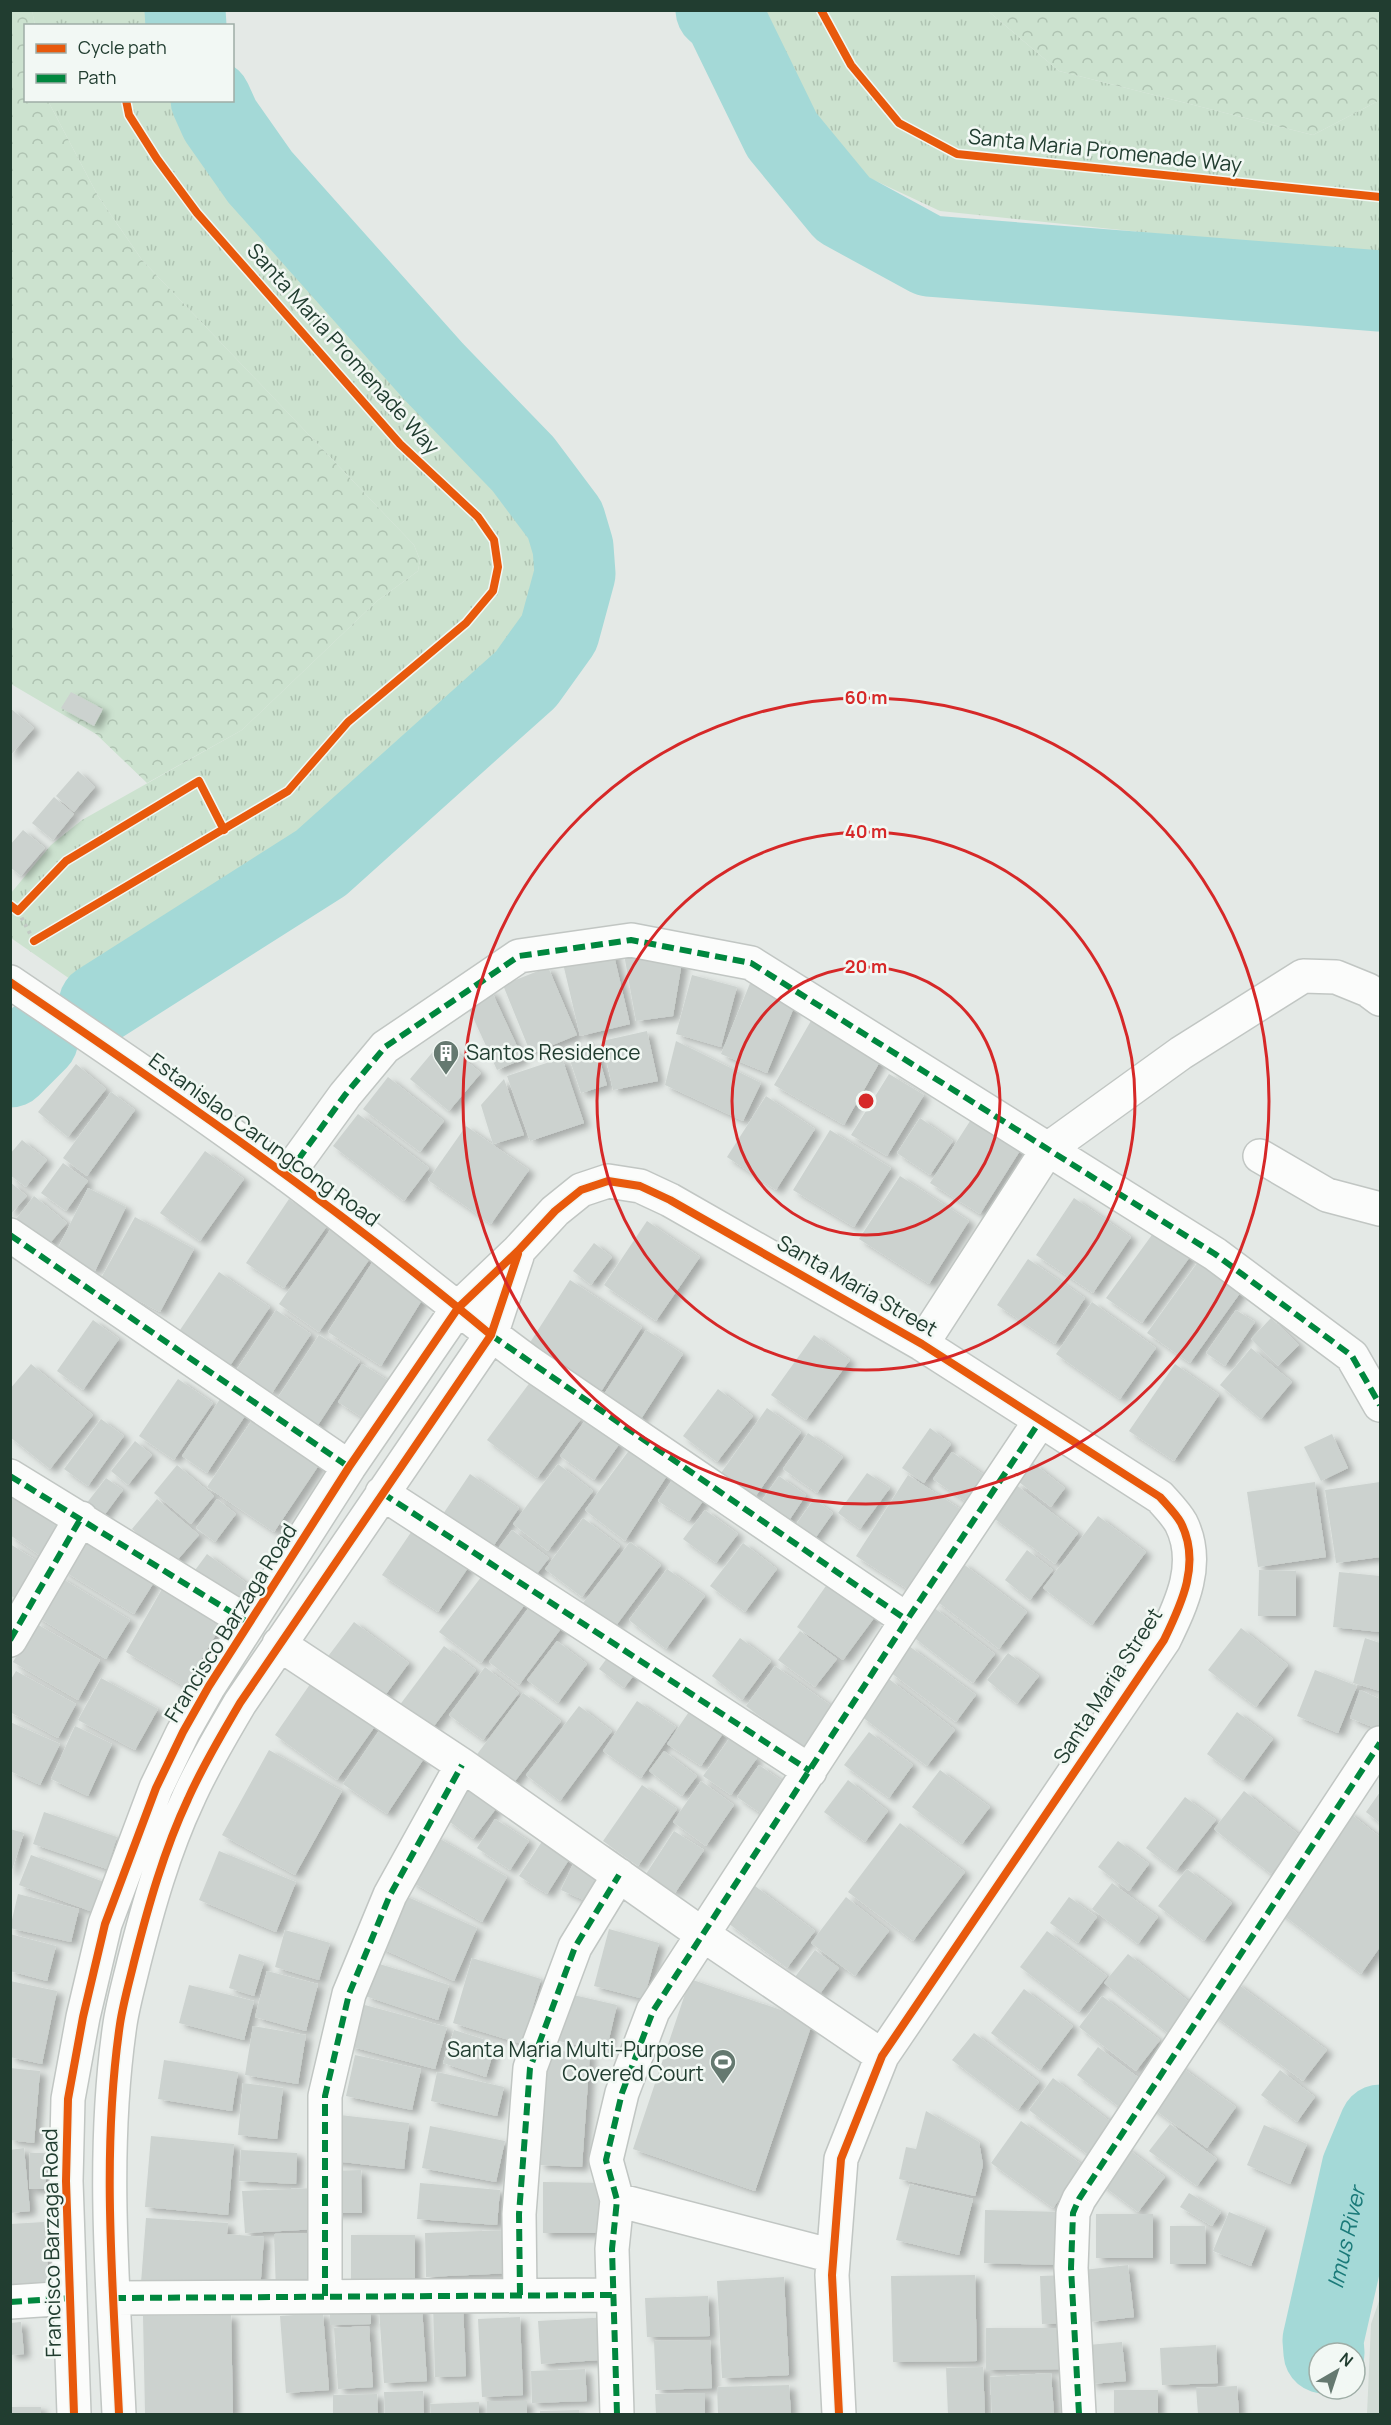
<svg xmlns="http://www.w3.org/2000/svg" width="1391" height="2425" font-family="Manrope,sans-serif">
<style>
.built{fill:#d1dbd5}
.grass{fill:url(#grass-tufts)}
.forest{fill:url(#forest-crowns)}
.lines{fill:none;stroke-linecap:round;stroke-linejoin:round}
.river{stroke:#a4d9d7;stroke-width:81}
.building{fill:#ccd2cf;filter:url(#shadow)}
.minor-casing{stroke:#c1c6c3;stroke-width:36}
.path{stroke:#c1c9c4;stroke-width:4;stroke-dasharray:3 4.5;stroke-linecap:butt}
.minor{stroke:#fbfcfb;stroke-width:33}
.quiet{stroke:#00873e;stroke-width:6;stroke-dasharray:12 6;stroke-linecap:butt}
.cycleway-casing{stroke:#f2f8f4;stroke-width:11}
.cycleway{stroke:#e8590c;stroke-width:8}
.ring{fill:none;stroke:#d62828;stroke-width:3}
.labels{text-anchor:middle;stroke-width:5;stroke-linejoin:round;paint-order:stroke}
.street-label{font-size:21px;fill:#213d30;stroke:#f2f8f4}
.poi-label{font-size:21px;fill:#213d30;stroke:#f2f8f4;text-anchor:start}
.water-label{font-size:22px;font-style:italic;fill:#1a7a79;stroke:#f2f8f4}
.centre{fill:#d62828;stroke:#f2f8f4;stroke-width:3}
.ring-label{font-size:18px;text-anchor:middle;font-weight:bold;fill:#d62828;stroke:#f2f8f4;stroke-width:5;stroke-linejoin:round;paint-order:stroke}
</style>
<defs>
<pattern id="grass-tufts" width="24" height="20" patternUnits="userSpaceOnUse" patternTransform="scale(1.5)"><rect width="24" height="20" fill="#cce2cf"/><path d="M3 7l-1-3M5 7V3M7 7l1-3M15 17l-1-3M17 17v-4M19 17l1-3" fill="none" stroke="#afc3b2"/></pattern>
<pattern id="forest-crowns" width="20" height="18" patternUnits="userSpaceOnUse" patternTransform="scale(1.5)"><rect width="20" height="18" fill="#cce2cf"/><path d="M2 6a3 3 0 1 1 6 0M12 15a3 3 0 1 1 6 0" fill="none" stroke="#afc3b2"/></pattern>
<filter id="shadow"><feDropShadow dx="6" dy="4" stdDeviation="3" flood-color="#0004"/></filter>
</defs>
<rect width="100%" height="100%" fill="#e4e9e6"/>
<path class="built" d="M1380,2298V2414H1367L1371,2324Z"/>
<path class="grass" d="M32,11H152L153,25H35Z
M756,11H988L1059,71L1313,135L1380,100V257L940,211L863,175L810,120L769,31Z
M48,101H176L191,133L233,194L408,391L501,484L535,530L545,569L534,618L500,658L300,843L70,979L11,938V893L51,845L82,820L242,730L377,601L418,571L420,560L414,545L142,260L98,196Z"/>
<path class="forest" d="M32,10L35,25L26,26V100L48,101L98,196L142,260L414,545L420,560L418,571L377,601L242,730L147,783L96,734L11,684L10,11Z
M988,11H1380V100L1313,135L1059,71Z"/>
<g class="lines">
<g class="river">
<path d="M185,10L186,26"/>
<path d="M716,10L725,18L782,135L843,209L929,256L1380,291"/>
<path d="M99,1004L321,863L526,679L559,633L575,574L573,547L565,520L523,464L434,372L260,177L220,120L211,100"/>
<path d="M10,1067L38,1039"/>
<path id="s1" d="M1324,2353L1323,2340L1362,2168L1380,2125"/>
</g>
</g>
<path class="building" d="M71,692L103,709L94,726L61,708Z
M10,708L34,728L10,756Z
M78,771L95,787L74,812L56,796Z
M54,797L74,814L53,840L32,823Z
M23,830L45,848L21,876L10,867V845Z
M612,947L630,1024L580,1036L562,959Z
M623,949L683,956L673,1016L636,1021Z
M548,967L577,1035L531,1054L503,985Z
M692,975L737,987L721,1047L676,1034Z
M751,981L797,1000L767,1073L721,1054Z
M491,990L523,1059L497,1070L466,1002Z
M812,1019L882,1058L844,1125L774,1085Z
M647,1031L658,1081L613,1090L602,1041Z
M442,1041L481,1073L449,1111L410,1079Z
M676,1041L761,1083L743,1121L665,1085Z
M594,1042L607,1085L581,1093L567,1051Z
M562,1058L584,1123L530,1141L507,1076Z
M76,1064L106,1089L68,1137L38,1112Z
M889,1074L924,1095L887,1156L851,1135Z
M388,1077L444,1121L420,1152L363,1109Z
M504,1079L524,1135L493,1144L481,1105Z
M111,1092L135,1110L87,1176L63,1158Z
M766,1096L815,1129L776,1190L727,1157Z
M358,1114L429,1168L404,1201L333,1146Z
M974,1115L1023,1146L980,1214L930,1183Z
M920,1118L953,1141L930,1175L897,1153Z
M466,1126L529,1170L491,1224L428,1180Z
M830,1130L891,1168L854,1227L793,1190Z
M22,1140L47,1160L26,1187L10,1175V1154Z
M205,1151L244,1179L200,1241L160,1213Z
M63,1163L88,1181L66,1211L41,1193Z
M900,1176L969,1221L929,1284L859,1239Z
M10,1182L27,1196L10,1215Z
M88,1188L126,1207L95,1271L56,1252Z
M34,1196L67,1223L45,1249L13,1223Z
M1074,1198L1131,1237L1093,1293L1036,1255Z
M289,1199L327,1226L284,1288L246,1263Z
M135,1217L194,1249L160,1312L100,1280Z
M647,1221L700,1257L656,1321L604,1285Z
M1157,1228L1192,1254L1142,1323L1106,1298Z
M330,1230L371,1257L319,1332L279,1304Z
M594,1243L612,1257L591,1285L573,1271Z
M375,1258L427,1292L381,1366L328,1332Z
M1028,1259L1085,1298L1055,1344L997,1305Z
M1200,1259L1243,1289L1190,1363L1147,1333Z
M219,1272L270,1307L227,1370L176,1336Z
M570,1280L642,1327L595,1401L522,1355Z
M1092,1302L1156,1348L1120,1399L1056,1354Z
M276,1310L311,1334L272,1393L237,1369Z
M1236,1310L1255,1322L1225,1366L1206,1353Z
M1271,1318L1299,1345L1278,1366L1251,1339Z
M93,1320L119,1339L83,1390L57,1371Z
M646,1330L683,1354L639,1422L602,1397Z
M319,1335L360,1361L314,1431L273,1405Z
M814,1335L850,1360L806,1420L771,1395Z
M1251,1348L1292,1382L1261,1419L1220,1385Z
M31,1364L93,1415L50,1469L10,1437V1389Z
M362,1364L387,1380L363,1418L338,1402Z
M1175,1364L1219,1395L1174,1461L1129,1431Z
M178,1379L213,1403L174,1460L139,1436Z
M531,1381L581,1419L537,1478L487,1440Z
M718,1389L753,1416L717,1462L683,1436Z
M226,1390L251,1407L207,1473L182,1456Z
M767,1408L801,1432L755,1497L721,1473Z
M258,1411L325,1456L274,1532L207,1487Z
M101,1419L124,1436L88,1486L64,1469Z
M586,1419L620,1443L594,1480L560,1456Z
M930,1428L951,1444L924,1483L902,1468Z
M808,1433L843,1457L817,1493L783,1469Z
M1332,1434L1348,1468L1321,1481L1304,1447Z
M135,1441L152,1455L128,1485L111,1471Z
M633,1445L670,1471L625,1541L585,1510Z
M952,1452L991,1480L972,1506L933,1479Z
M1033,1463L1065,1488L1051,1507L1019,1482Z
M558,1464L593,1491L548,1551L513,1524Z
M177,1465L214,1496L191,1524L154,1493Z
M679,1470L710,1491L689,1521L658,1501Z
M867,1473L890,1488L860,1529L838,1513Z
M470,1474L519,1508L490,1551L441,1517Z
M908,1475L974,1518L921,1598L856,1556Z
M779,1476L806,1495L786,1525L758,1506Z
M106,1478L123,1490L100,1521L83,1508Z
M1315,1482L1326,1557L1258,1567L1247,1492Z
M1380,1482V1557L1336,1563L1325,1490Z
M10,1484L63,1522L39,1555L10,1535Z
M1015,1484L1078,1533L1055,1564L991,1516Z
M157,1499L199,1535L174,1564L132,1529Z
M217,1499L236,1514L215,1542L196,1528Z
M814,1499L833,1513L809,1547L790,1533Z
M705,1510L738,1534L716,1563L683,1539Z
M1098,1516L1146,1552L1092,1625L1043,1588Z
M583,1518L620,1546L582,1597L545,1569Z
M418,1522L474,1559L438,1612L382,1575Z
M512,1530L549,1558L533,1579L496,1551Z
M85,1531L158,1576L134,1614L62,1570Z
M630,1542L661,1565L615,1627L583,1603Z
M743,1543L777,1569L745,1612L710,1586Z
M10,1544L39,1562L16,1599L10,1595Z
M1027,1550L1053,1570L1030,1600L1005,1580Z
M207,1554L249,1585L232,1608L190,1577Z
M962,1563L1027,1612L999,1649L934,1599Z
M488,1568L529,1599L481,1663L439,1632Z
M667,1569L705,1596L666,1649L629,1620Z
M1259,1570L1296,1571V1616H1258Z
M1339,1572L1380,1576V1632L1333,1627Z
M58,1576L130,1620L106,1659L34,1615Z
M833,1576L880,1610L843,1660L797,1627Z
M162,1589L222,1624L185,1687L126,1652Z
M535,1599L566,1622L519,1685L489,1662Z
M933,1607L995,1654L973,1683L912,1636Z
M354,1622L409,1663L378,1705L323,1663Z
M35,1623L100,1660L78,1700L13,1662Z
M1241,1628L1288,1665L1256,1707L1208,1670Z
M800,1631L837,1659L815,1687L778,1660Z
M740,1638L771,1661L742,1700L712,1676Z
M1365,1638L1380,1643V1691L1353,1683Z
M557,1641L587,1664L558,1703L527,1680Z
M444,1646L476,1670L431,1730L399,1706Z
M909,1646L976,1695L956,1722L890,1672Z
M613,1650L638,1670L624,1688L599,1669Z
M1008,1653L1039,1676L1017,1704L987,1680Z
M775,1666L840,1712L810,1753L746,1706Z
M485,1667L519,1693L483,1740L449,1715Z
M1315,1670L1357,1686L1338,1733L1297,1716Z
M16,1671L76,1704L58,1738L10,1712V1681Z
M315,1677L378,1722L337,1780L275,1735Z
M101,1678L158,1709L135,1750L78,1720Z
M889,1679L955,1730L927,1766L861,1716Z
M1360,1690L1380,1699V1730L1350,1718Z
M523,1693L561,1721L509,1789L472,1761Z
M697,1700L730,1723L701,1766L667,1744Z
M637,1701L676,1727L641,1778L603,1751Z
M579,1706L612,1731L560,1801L526,1775Z
M1237,1712L1273,1739L1243,1780L1207,1754Z
M10,1722L60,1744L40,1785L10,1771Z
M383,1725L427,1754L387,1814L343,1784Z
M75,1726L112,1744L88,1796L51,1779Z
M869,1732L913,1765L889,1798L844,1765Z
M729,1739L757,1758L731,1795L703,1776Z
M269,1750L342,1791L295,1875L222,1835Z
M664,1751L697,1776L682,1796L649,1771Z
M759,1765L795,1790L772,1821L737,1797Z
M940,1770L990,1807L962,1844L912,1807Z
M848,1780L888,1811L865,1842L824,1812Z
M701,1781L734,1805L706,1846L673,1822Z
M642,1785L677,1809L638,1866L603,1841Z
M471,1786L498,1806L473,1839L446,1819Z
M1244,1791L1302,1837L1271,1874L1214,1829Z
M1380,1792V1823L1366,1812Z
M1185,1797L1216,1820L1176,1871L1146,1848Z
M1347,1811L1380,1837V1947L1361,1974L1274,1908Z
M44,1812L117,1837L107,1869L33,1844Z
M495,1819L529,1841L510,1870L477,1848Z
M900,1823L965,1872L913,1941L848,1892Z
M10,1829L24,1833L11,1873H10Z
M674,1831L704,1850L675,1893L646,1874Z
M435,1836L507,1877L482,1922L410,1881Z
M545,1837L572,1855L547,1894L519,1876Z
M1118,1841L1149,1864L1129,1891L1098,1867Z
M219,1851L296,1882L276,1932L199,1900Z
M31,1855L104,1882L93,1912L19,1885Z
M574,1862L603,1876L590,1903L561,1890Z
M1187,1869L1232,1903L1204,1941L1158,1906Z
M1112,1883L1158,1917L1138,1944L1092,1909Z
M755,1886L815,1931L787,1968L728,1923Z
M18,1894L79,1909L71,1942L10,1928Z
M401,1894L477,1928L454,1981L378,1947Z
M846,1897L889,1931L855,1976L811,1943Z
M1069,1897L1097,1917L1078,1943L1050,1923Z
M609,1929L659,1943L644,1999L594,1986Z
M285,1930L330,1943L319,1980L275,1967Z
M1047,1931L1107,1976L1079,2012L1020,1967Z
M10,1934L56,1946L47,1981L10,1971Z
M815,1950L839,1968L819,1995L795,1977Z
M239,1954L264,1962L254,1996L229,1988Z
M1128,1954L1192,2004L1169,2034L1104,1983Z
M472,1958L541,1979L522,2044L453,2023Z
M376,1963L449,1985L438,2020L365,1996Z
M267,1971L318,1984L306,2031L255,2017Z
M690,1979L813,2021L755,2191L633,2149Z
M10,1981L57,1991L42,2064L10,2057Z
M1235,1982L1327,2050L1303,2081L1211,2013Z
M189,1985L254,2001L244,2040L179,2023Z
M1024,1989L1073,2026L1040,2070L991,2033Z
M569,1994L617,2005L606,2052L559,2041Z
M1102,1996L1160,2040L1136,2071L1079,2027Z
M361,2004L447,2027L435,2069L349,2046Z
M253,2026L306,2035L298,2084L245,2075Z
M454,2030L496,2043L486,2077L443,2063Z
M974,2033L1039,2082L1018,2110L952,2060Z
M1098,2047L1147,2084L1126,2112L1077,2075Z
M546,2050L590,2053L582,2167L539,2165Z
M355,2055L421,2069L412,2110L346,2096Z
M164,2060L238,2072L232,2111L158,2099Z
M1176,2063L1236,2107L1207,2148L1147,2104Z
M10,2068L40,2071L34,2143L10,2140Z
M1280,2070L1315,2097L1297,2122L1261,2095Z
M437,2072L504,2087L497,2116L431,2101Z
M1053,2078L1119,2128L1095,2160L1029,2110Z
M243,2083L283,2088L277,2139L238,2135Z
M926,2111L979,2142L983,2165L975,2196L899,2179L906,2147L916,2149Z
M331,2114L409,2123L404,2169L325,2160Z
M1021,2121L1084,2166L1053,2208L991,2163Z
M1170,2124L1217,2159L1197,2186L1149,2151Z
M1264,2125L1307,2144L1290,2184L1247,2165Z
M430,2126L505,2141L496,2182L422,2168Z
M151,2136L234,2144L228,2215L145,2207Z
M1124,2146L1165,2177L1138,2212L1097,2181Z
M24,2148L30,2211L10,2213V2150Z
M241,2150L297,2153L296,2184L239,2181Z
M30,2153H47L45,2189H29Z
M361,2170L362,2213H329L328,2171Z
M543,2182L611,2183V2233H543Z
M420,2183L500,2190L497,2225L417,2219Z
M910,2184L973,2199L959,2255L896,2240Z
M315,2188L318,2229L245,2233L242,2191Z
M1189,2193L1221,2212L1212,2226L1180,2207Z
M985,2210L1065,2212L1063,2265L984,2263Z
M1229,2212L1266,2227L1251,2266L1213,2251Z
M1096,2214H1153V2258H1096Z
M146,2218L228,2223L227,2234L264,2237L260,2291L141,2283Z
M44,2222L50,2294L10,2297V2224Z
M1170,2226H1205L1206,2264H1170Z
M510,2230L512,2273L426,2277L425,2233Z
M309,2233L310,2292H276L274,2234Z
M351,2235H415V2292L351,2291Z
M1128,2265L1134,2317L1090,2322L1083,2270Z
M975,2275L977,2361L893,2362L891,2276Z
M1068,2275L1070,2323L1042,2324L1040,2276Z
M784,2277L789,2375L722,2378L717,2281Z
M708,2296L710,2336L647,2337L645,2298Z
M463,2303L466,2376L435,2377L433,2304Z
M422,2307L427,2381L384,2383L379,2309Z
M371,2309V2324L330,2325V2311Z
M323,2313L329,2390L286,2393L280,2316Z
M231,2315L233,2414H145L143,2316Z
M520,2317L523,2395L482,2397L478,2319Z
M611,2317L614,2359L541,2364L538,2321Z
M21,2322L24,2354L10,2355V2323Z
M369,2326L373,2387L338,2389L334,2328Z
M986,2328H1068V2369L986,2370Z
M710,2340L712,2388L656,2390L654,2341Z
M1122,2342L1126,2381L1091,2384L1088,2345Z
M1216,2345L1218,2383L1162,2385L1160,2348Z
M983,2367L985,2414H948L946,2368Z
M585,2369L587,2401L532,2403L531,2371Z
M1051,2373L1054,2414H992L990,2377Z
M789,2385L791,2414H718L717,2387Z
M1237,2386L1239,2414H1198L1196,2388Z
M1114,2390H1158V2414H1114Z
M423,2391L424,2414H385L384,2392Z
M705,2393V2414H656L655,2394Z
M377,2394L378,2414H333V2395Z
M487,2401H527V2414H487Z
M479,2402V2414H431L430,2404Z
M10,2407H41V2414H10Z
M579,2410V2414H540V2411Z"/>
<g class="lines">
<g class="minor-casing">
<path id="minor" d="M10,982C103,1045 196,1108 286,1174C370,1236 449,1305 534,1366L907,1620
M1260,1156L1327,1195L1380,1209
M287,1175L345,1095L385,1047L519,956L631,940L751,963L1215,1254L1352,1356L1380,1405
M10,1235L349,1467
M922,1344L1048,1149L1181,1053L1303,976L1336,977L1368,990L1380,999
M10,1476L249,1623
M382,1493L810,1771
M10,1640L81,1518
M279,1644L462,1765L702,1934L882,2056
M617,2200L833,2256
M520,2295L519,2214L530,2068L575,1947L619,1875
M325,2296V2096L349,1994L390,1895L462,1765
M114,2298L613,2295
M10,2302L70,2298
M74,2414L66,2181L68,2099L83,2017L105,1924L156,1788L183,1732L209,1686L349,1467L458,1308L518,1251L555,1211L581,1190L608,1181L640,1186L670,1200L922,1344L1160,1497C1167,1505 1176,1514 1181,1523C1201,1563 1182,1603 1164,1640L882,2056L841,2159L832,2275L839,2414
M119,2414C113,2285 101,2153 120,2024C123,2004 129,1983 134,1962C148,1907 164,1850 188,1799C203,1765 222,1734 240,1703L491,1335L517,1256
M617,2414L612,2249L617,2200L606,2160L622,2093L653,2011L907,1620L1040,1421
M1079,2414L1071,2268L1073,2213L1079,2199L1380,1743"/>
</g>
<path class="path" d="M10,905L18,911L66,861L199,781L224,830
M18,911L34,941"/>
<use href="#minor" class="minor"/>
<path class="quiet" d="M287,1175L345,1095L385,1047L519,956L631,940L751,963L1215,1254L1352,1356L1380,1405
M10,1235L349,1467
M491,1335L907,1620
M10,1476L249,1623
M382,1493L810,1771
M10,1640L81,1518
M520,2295L519,2214L530,2068L575,1947L619,1875
M325,2296V2096L349,1994L390,1895L462,1765
M114,2298L613,2295
M10,2302L70,2298
M617,2414L612,2249L617,2200L606,2160L622,2093L653,2011L907,1620L1040,1421
M1079,2414L1071,2268L1073,2213L1079,2199L1380,1743"/>
<g class="cycleway-casing">
<path id="cycleway" d="M821,10L851,65L899,123L957,154L1380,197
M10,905L18,911L66,861L199,781L224,830
M34,941L288,791L348,722L466,623L493,591L498,567L494,540L478,517L400,444L197,213L157,159L129,115L126,100
M10,982C175,1094 338,1207 491,1335
M74,2414L66,2181L68,2099L83,2017L105,1924L156,1788L183,1732L209,1686L349,1467L458,1308L518,1251L555,1211L581,1190L608,1181L640,1186L670,1200L922,1344L1160,1497C1167,1505 1176,1514 1181,1523C1201,1563 1182,1603 1164,1640L882,2056L841,2159L832,2275L839,2414
M119,2414C113,2285 101,2153 120,2024C123,2004 129,1983 134,1962C148,1907 164,1850 188,1799C203,1765 222,1734 240,1703L491,1335L518,1254"/>
</g>
<use href="#cycleway" class="cycleway"/>
</g>
<g class="ring">
<circle cx="866" cy="1101" r="134"/>
<circle cx="866" cy="1101" r="269"/>
<circle cx="866" cy="1101" r="403"/>
</g>
<defs>
<g id="building-pin" transform="scale(1.35)"><path d="M0 17L-7.5 6A9.5 9.5 0 1 1 7.5 6Z" fill="#657970" stroke="#f2f8f4"/><path d="M-4-6H4V6H1V3H-1V6H-4ZM-2.5-4.3h1.7v1.8h-1.7ZM.8-4.3h1.7v1.8H.8ZM-2.5-1h1.7V.8h-1.7ZM.8-1h1.7V.8H.8Z" fill="#fff"/></g>
<g id="stadium-pin" transform="scale(1.35)"><path d="M0 17L-7.5 6A9.5 9.5 0 1 1 7.5 6Z" fill="#657970" stroke="#f2f8f4"/><path d="M0-5a6.5 5 0 1 0 0 10a6.5 5 0 1 0 0-10ZM-3.5-1.8h7v3.6h-7Z" fill="#fff"/></g>
</defs>
<g fill-rule="evenodd">
<use href="#building-pin" x="446" y="1053"/>
<use href="#stadium-pin" x="723" y="2062"/>
</g>
<g class="labels">
<g class="street-label">
<text transform="translate(1105 151) rotate(6)" y="7">Santa Maria Promenade Way</text>
<text transform="translate(343 349) rotate(48)" y="7">Santa Maria Promenade Way</text>
<text transform="translate(264 1140) rotate(36)" y="7">Estanislao Carungcong Road</text>
<text transform="translate(857 1286) rotate(30)" y="7">Santa Maria Street</text>
<text transform="translate(231 1623) rotate(-58)" y="7">Francisco Barzaga Road</text>
<text transform="translate(1108 1686) rotate(-57)" y="7">Santa Maria Street</text>
<text transform="translate(52 2243) rotate(-91)" y="7">Francisco Barzaga Road</text>
</g>
<g class="poi-label">
<text x="466" y="1060">Santos Residence</text>
<text x="704" y="2057" text-anchor="end">Santa Maria Multi-Purpose<tspan x="704" dy="24">Covered Court</tspan></text>
</g>
<g class="water-label">
<text dy="8" stroke="none"><textPath href="#s1" startOffset="118">Imus River</textPath></text>
</g>
</g>
<circle cx="866" cy="1101" r="9" class="centre"/>
<g class="ring-label">
<text x="866" y="704">60 m</text>
<text x="866" y="838">40 m</text>
<text x="866" y="973">20 m</text>
</g>
<rect width="1391" height="2425" fill="none" stroke="#213d30" stroke-width="24"/>
<rect x="24" y="24" width="210" height="78" fill="#f2f8f4" stroke="#9eada6" stroke-width="1.5"/>
<rect x="36" y="44" width="30" height="9" fill="#e8590c" stroke="#9eada6" stroke-width="1.5"/>
<text x="78" y="54" font-size="18" fill="#213d30">Cycle path</text>
<rect x="36" y="74" width="30" height="9" fill="#00873e" stroke="#9eada6" stroke-width="1.5"/>
<text x="78" y="84" font-size="18" fill="#213d30">Path</text>
<g transform="translate(1337 2371) rotate(39)"><circle r="28" fill="#f2f8f4" stroke="#9eada6" stroke-width="1.5"/>
<path d="M0-4.5L10 22L0 15L-10 22Z" fill="#657970"/>
<text y="-9" font-size="16" font-weight="bold" text-anchor="middle" fill="#213d30">N</text>
</g>
</svg>
